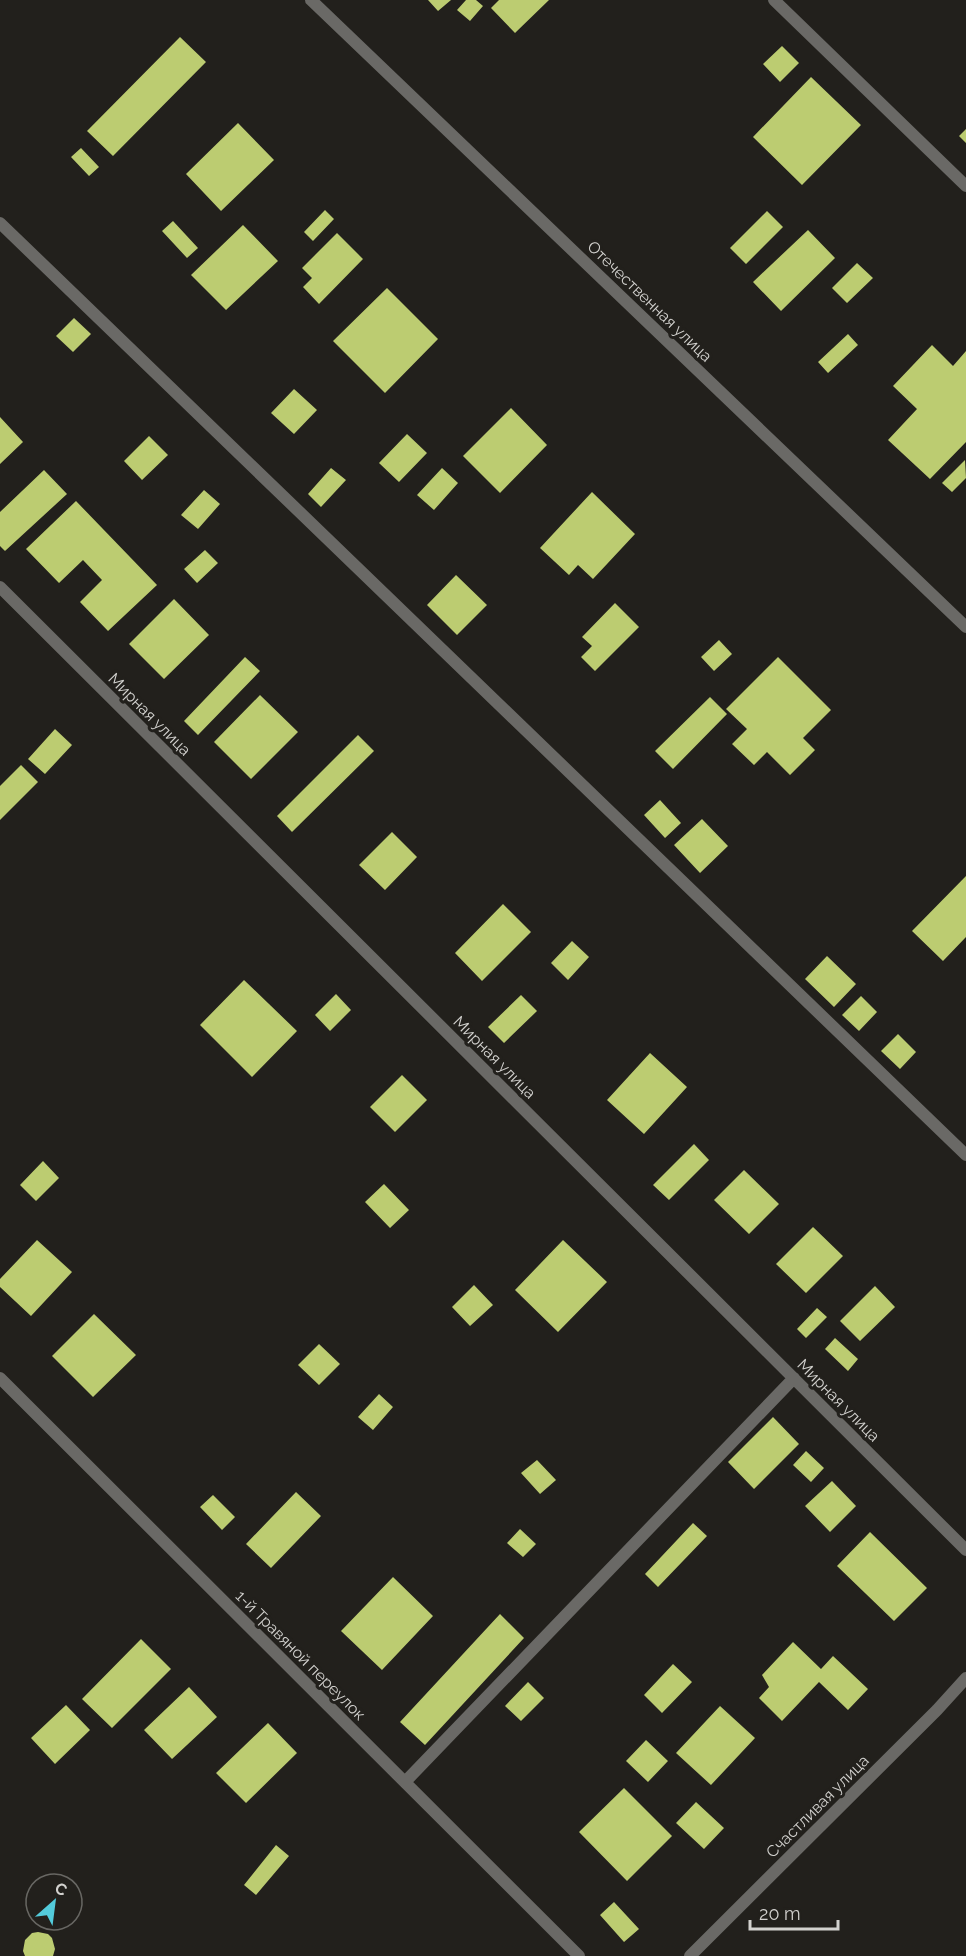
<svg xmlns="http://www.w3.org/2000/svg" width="966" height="1956" font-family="Raleway,sans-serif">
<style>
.building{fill:#bccc71}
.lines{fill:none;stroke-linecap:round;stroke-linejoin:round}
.service{stroke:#6a6966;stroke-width:12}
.minor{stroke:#6a6966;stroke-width:12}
.labels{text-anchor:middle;stroke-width:6;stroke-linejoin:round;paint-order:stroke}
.street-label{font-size:16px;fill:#d2d1ce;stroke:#22201c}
</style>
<rect width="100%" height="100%" fill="#22201c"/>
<path class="building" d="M428,0H451L438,11Z
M466,0H476L483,6L470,21L457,10Z
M499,0H549L515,33L491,8Z
M180,37L206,62L113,156L87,131Z
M782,46L799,63L780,82L763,64Z
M811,77L861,125L802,185L753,137Z
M238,123L274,160L221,211L186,174Z
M966,129V143L959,136Z
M81,148L99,167L89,176L71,157Z
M325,210L334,219L313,241L304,232Z
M767,211L783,227L746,264L730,248Z
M173,221L198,248L187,258L162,231Z
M243,225L278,261L226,310L191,275Z
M808,230L835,258L781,311L753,282Z
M337,233L363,259L319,304L303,287L312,278L302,268Z
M857,263L873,278L847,303L832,288Z
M387,288L438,339L385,393L333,341Z
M74,318L91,334L73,352L56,336Z
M848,334L858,345L828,373L818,362Z
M932,345L953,366L966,351V442L930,479L888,440L917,409L893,386Z
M294,389L317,410L294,434L271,413Z
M511,408L547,445L500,493L463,456Z
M0,417L23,442L0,464Z
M407,434L427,453L399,482L379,463Z
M149,436L168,455L142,480L124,461Z
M965,460L966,478L952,492L942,483Z
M331,468L346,480L321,507L308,494Z
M442,468L458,483L434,510L417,495Z
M44,470L67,494L5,551L0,546V512Z
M204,490L220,504L198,529L181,515Z
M592,492L635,534L593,579L578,565L569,575L540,548Z
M76,501L157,585L108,631L80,602L102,580L83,560L59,583L26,549Z
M205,550L218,563L197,583L184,569Z
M456,575L487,605L457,635L427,605Z
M174,599L209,635L164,679L129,644Z
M615,603L639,627L595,671L581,657L592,646L582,637Z
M719,640L732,654L714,671L701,657Z
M245,657L260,671L198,735L184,721Z
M778,657L831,710L803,738L815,750L790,775L767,752L754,765L732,744L747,729L726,709Z
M260,695L298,732L251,779L214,742Z
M710,697L727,714L673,769L655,751Z
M55,729L72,745L45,774L28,759Z
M358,735L374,751L292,832L277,816Z
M21,765L38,782L0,820V786Z
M660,800L681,823L665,838L644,815Z
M702,819L728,846L700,873L674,845Z
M392,832L417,857L385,890L359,865Z
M966,876V937L943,961L912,931Z
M503,904L531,932L482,981L455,953Z
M572,941L589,957L568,980L551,963Z
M827,956L856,984L834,1007L805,979Z
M244,980L297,1031L252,1077L200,1025Z
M336,994L351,1010L330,1031L315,1015Z
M521,995L537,1011L504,1043L488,1027Z
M861,996L877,1012L859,1031L842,1015Z
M898,1034L916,1052L900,1069L881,1051Z
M650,1053L687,1087L644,1134L607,1100Z
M402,1075L427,1100L395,1132L370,1107Z
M694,1144L709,1160L669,1200L653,1185Z
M43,1161L59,1178L36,1201L20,1185Z
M744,1170L779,1204L749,1234L714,1200Z
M384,1184L409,1210L390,1228L365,1202Z
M813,1227L843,1256L806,1293L776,1264Z
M37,1240L72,1272L31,1316L0,1287V1279Z
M563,1240L607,1282L558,1332L515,1290Z
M474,1285L493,1305L470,1326L452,1307Z
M875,1286L895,1307L860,1341L840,1321Z
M817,1308L827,1317L806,1338L797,1329Z
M94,1314L136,1355L93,1397L52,1356Z
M835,1338L858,1359L848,1371L825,1349Z
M319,1344L340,1364L319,1385L298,1365Z
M379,1394L393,1407L373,1430L358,1417Z
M773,1417L799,1444L754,1489L728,1462Z
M806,1451L824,1468L811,1482L793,1465Z
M537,1460L556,1480L540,1494L521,1473Z
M832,1481L856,1506L830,1532L805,1506Z
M296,1492L321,1516L271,1568L246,1544Z
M213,1495L235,1517L222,1530L200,1507Z
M693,1523L707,1536L658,1587L645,1574Z
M520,1529L536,1544L523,1557L507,1543Z
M870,1532L927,1588L894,1621L837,1566Z
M393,1577L433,1616L382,1670L341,1631Z
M500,1614L524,1638L425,1745L400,1722Z
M141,1639L171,1669L112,1728L82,1699Z
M793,1642L821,1669L833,1656L868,1689L848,1710L819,1682L782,1721L759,1698L769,1687L762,1675Z
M673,1664L692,1682L662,1713L644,1695Z
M528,1682L544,1698L521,1721L505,1706Z
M189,1687L217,1717L172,1759L144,1730Z
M66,1705L90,1730L55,1764L31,1738Z
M720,1706L755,1738L711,1785L676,1753Z
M268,1723L297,1753L246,1803L216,1773Z
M646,1740L668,1761L648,1782L626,1761Z
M624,1788L672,1836L627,1881L579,1832Z
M696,1802L724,1828L704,1849L676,1823Z
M276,1845L289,1856L256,1895L244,1885Z
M614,1902L639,1929L624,1942L600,1915Z
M38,1932L48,1934L52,1938L55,1949L53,1956H25L23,1951L25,1940L32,1933Z"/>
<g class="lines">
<path class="service" d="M774,0L966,186"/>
<path class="minor" d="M311,0L966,627
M0,223L966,1155
M0,587L966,1550
M0,1378L579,1956
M405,1782L794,1378
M690,1956L937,1710L966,1678"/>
</g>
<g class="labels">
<g class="street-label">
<text transform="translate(650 301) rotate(44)" y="6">Отечественная улица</text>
<text transform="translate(150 714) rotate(45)" y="6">Мирная улица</text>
<text transform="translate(495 1057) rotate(45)" y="6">Мирная улица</text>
<text transform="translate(839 1400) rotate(45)" y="6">Мирная улица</text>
<text transform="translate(301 1655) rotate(45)" y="6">1-й Травяной переулок</text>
<text transform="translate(817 1806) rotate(-45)" y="6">Счастливая улица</text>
</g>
</g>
<g transform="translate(54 1902) rotate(28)"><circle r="28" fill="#22201c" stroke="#686763" stroke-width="1.5"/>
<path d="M0-4.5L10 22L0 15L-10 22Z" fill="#53cbdb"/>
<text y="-9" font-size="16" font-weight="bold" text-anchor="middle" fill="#d2d1ce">С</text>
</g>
<path d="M750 1920v9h88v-9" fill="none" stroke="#d2d1ce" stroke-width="3"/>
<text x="759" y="1920" font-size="18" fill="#d2d1ce" stroke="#22201c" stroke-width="4.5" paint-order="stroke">20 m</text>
</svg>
